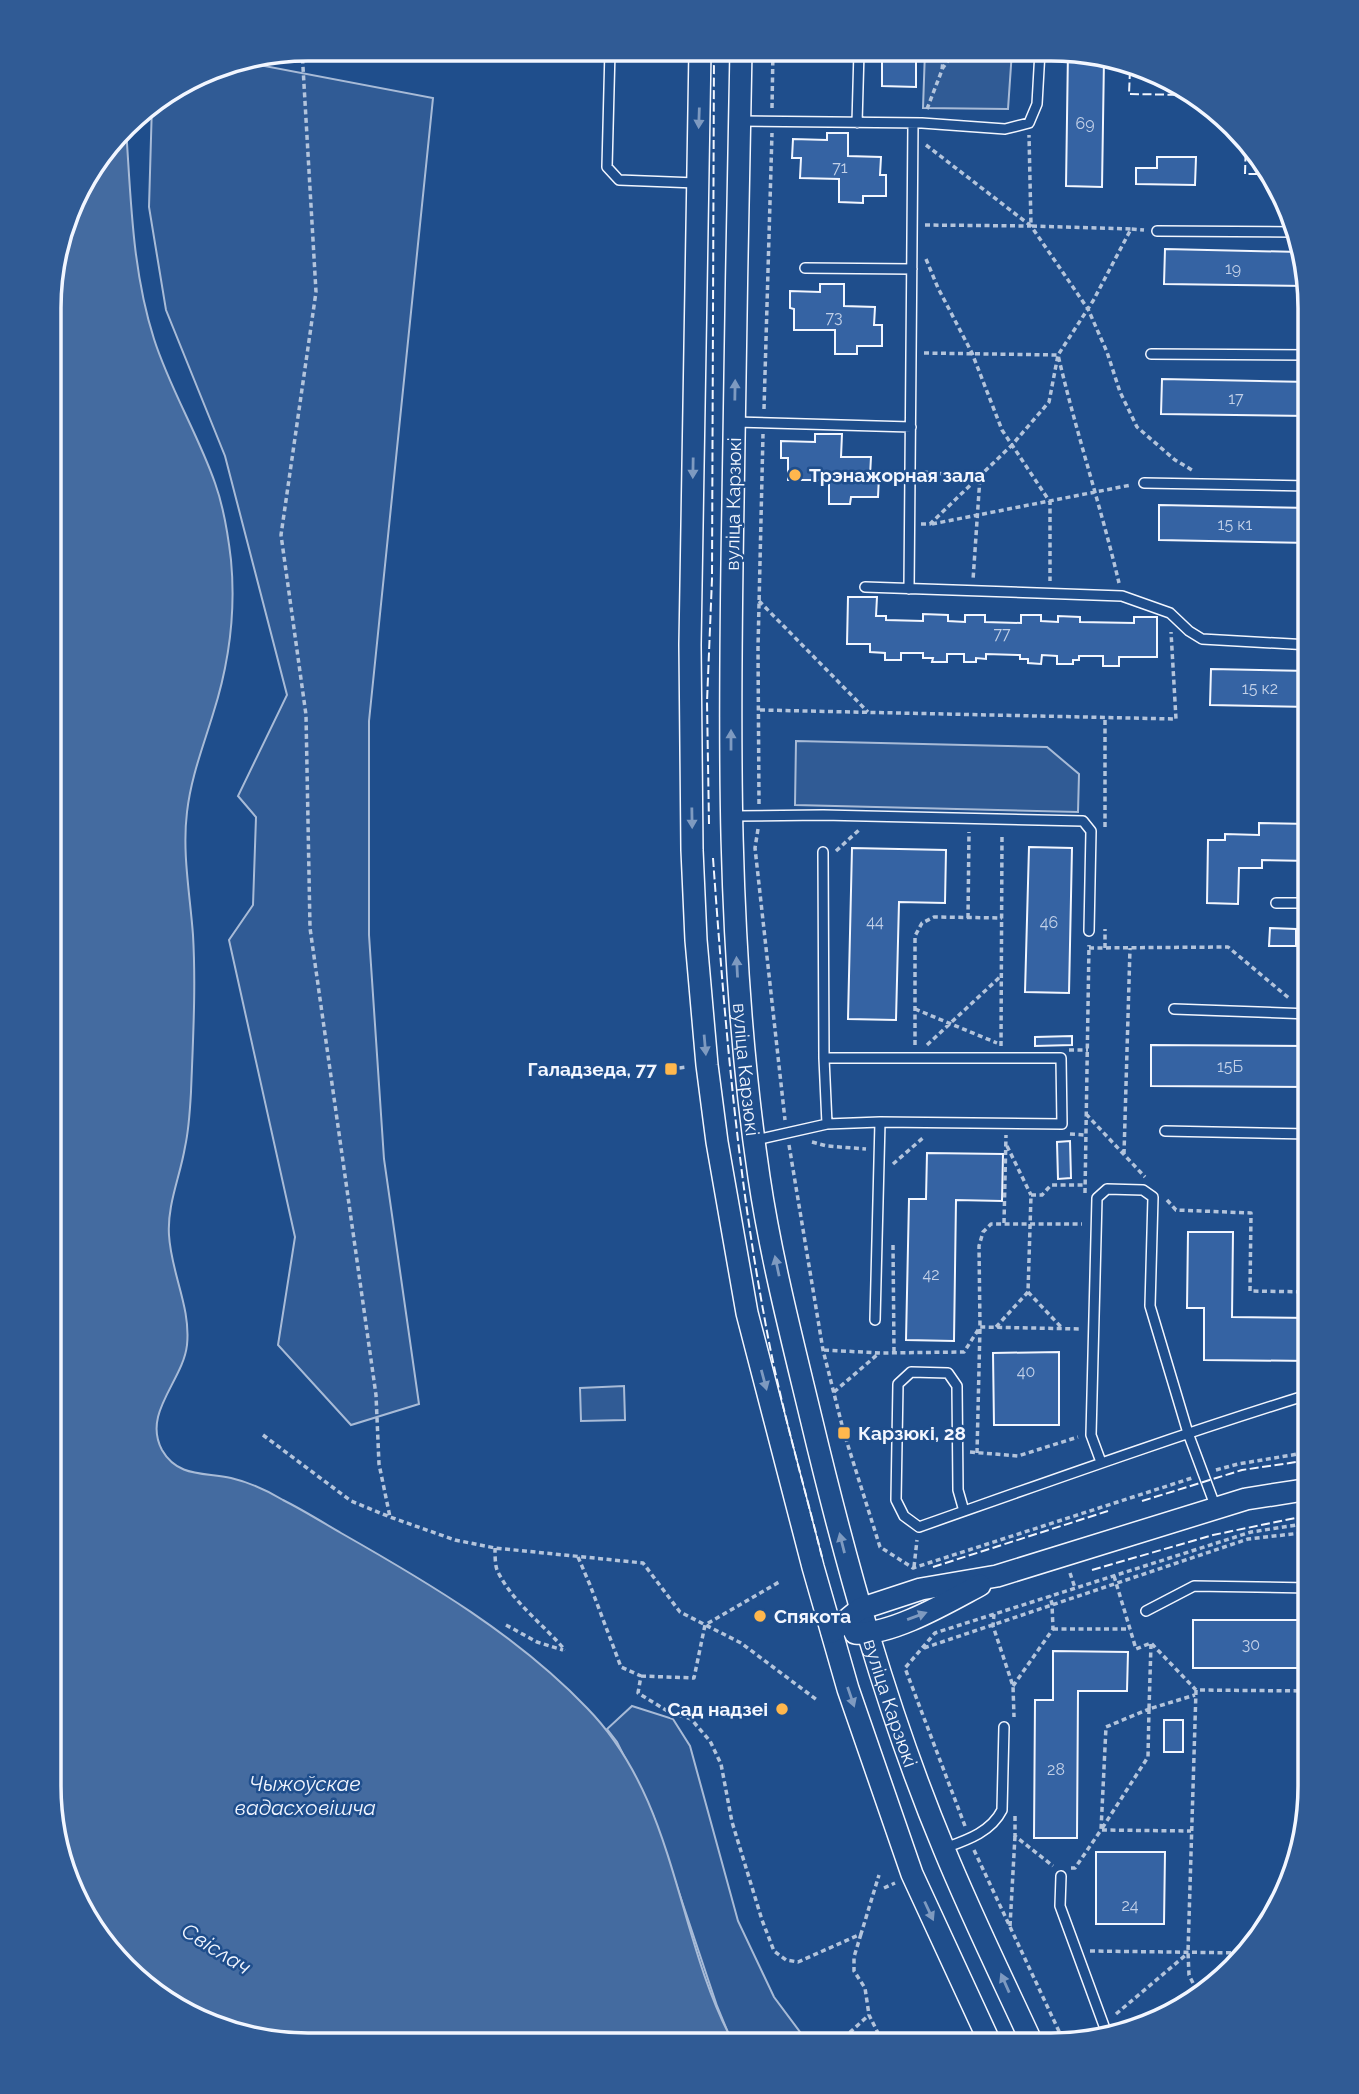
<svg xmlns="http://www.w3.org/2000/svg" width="1359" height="2094" font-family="Raleway,sans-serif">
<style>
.built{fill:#305b95;stroke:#a8bbd7;stroke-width:2}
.water{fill:#446ba0;stroke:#a8bbd7;stroke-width:2}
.building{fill:#3563a3;stroke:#f2f6ff;stroke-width:2}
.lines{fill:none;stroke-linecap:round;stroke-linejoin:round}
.service-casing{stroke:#f2f6ff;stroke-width:12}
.tertiary-casing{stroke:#f2f6ff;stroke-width:24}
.path{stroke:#b3c4dc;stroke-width:3.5;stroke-dasharray:5 3.5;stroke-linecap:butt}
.service{stroke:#1f4e8c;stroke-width:9}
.tertiary{stroke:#1f4e8c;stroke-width:21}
.fence{stroke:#f2f6ff;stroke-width:2;stroke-dasharray:9 3.5;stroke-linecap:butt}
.oneway{fill:#7e9ac0}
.poi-dot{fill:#ffb74d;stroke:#1f4e8c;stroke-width:2.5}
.labels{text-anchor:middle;stroke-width:5;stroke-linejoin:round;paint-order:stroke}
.number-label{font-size:16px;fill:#c3d1e8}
.poi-label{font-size:19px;font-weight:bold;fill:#f2f6ff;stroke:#1f4e8c;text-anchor:start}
.street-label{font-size:19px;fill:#f2f6ff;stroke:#1f4e8c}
.water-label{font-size:21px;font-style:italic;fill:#f2f6ff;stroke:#1f4e8c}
.rim{fill:none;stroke:#f2f6ff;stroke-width:3.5}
</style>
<rect width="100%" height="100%" fill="#1f4e8c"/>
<path class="built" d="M925,51H1012L1008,109L923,108Z
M244,62L433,98L369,721V935L384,1159L419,1404L351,1425L278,1345L295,1237L229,940L253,905L256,817L238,796L287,695L225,456L166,310L149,207L152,104L210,69Z
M796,741L1047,747L1079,774L1078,812L795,805Z
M624,1386L625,1420L581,1421L580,1388Z
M632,1706L673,1719L690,1746L738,1921L774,1997L809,2044H734L729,2035L717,2006L653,1815L617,1742L607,1729Z"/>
<path class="water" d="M126,128C131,199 132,270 154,339C170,389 198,434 215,483C224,508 228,534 231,560C236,613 229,664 213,714C203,747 191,777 187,812C182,853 190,894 193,935C196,987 193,1040 191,1092C190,1110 189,1129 185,1147C180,1177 167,1205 169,1235C171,1273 191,1307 187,1345C183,1381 142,1413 162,1450C178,1478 205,1472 231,1478C248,1482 268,1491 283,1500C303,1510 322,1522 341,1533C429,1583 517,1635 587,1708C678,1801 675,1936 734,2044L275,2043L210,2025L151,1992L103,1944L69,1885L49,1785L51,275L76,193Z"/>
<path class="building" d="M882,51H916V87L882,86Z
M1068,51H1085L1104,59L1102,187L1066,186Z
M827,133H848V156L881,157L880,175H886V196H863V203L839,202V179L800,178L801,158H792L793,139L827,140Z
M1157,157H1196L1195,185L1136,184V168H1157Z
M1165,249L1299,252L1306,286L1164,284Z
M820,284H844V306L875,307L874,325H882V346H857V354H835V330H794V309L790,308V291L820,292Z
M1162,379L1310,382V416L1161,414Z
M815,434H842L841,457H871L870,476H879L878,497H851L850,504H829V480H788V458H781V441L815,442Z
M1159,505L1310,508V543L1159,540Z
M848,597H877L876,616H886V620L923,621V614L948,615V621L965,622V615H985V622L1021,623V615H1041V621L1058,622V616L1080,617V622L1134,623V617H1157V657H1119V666H1103V656H1079V660H1073V664H1057V656L1042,655L1041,664L1028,663V659H1020V655L986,654V659L976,658V662H964V654H947V662H932L933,658H923V653H901V660H885V653L870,652V644H847Z
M1211,669L1310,671V707L1210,705Z
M1259,823L1310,824V861L1262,860V868H1239L1238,904L1207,903L1208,840H1225V834L1259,835Z
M1029,847L1072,848L1069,993L1025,992Z
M852,848L946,850L945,903L899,902L896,1020L848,1019Z
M1270,928L1296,929V946H1269Z
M1072,1036V1045L1035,1046V1037Z
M1151,1045L1310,1046V1087L1151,1086Z
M1070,1141L1071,1178L1058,1179L1057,1142Z
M927,1153L1003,1154L1002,1201L956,1200L954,1341L906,1340L909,1199H926Z
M1188,1232H1233L1232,1317L1310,1318V1361L1204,1360V1308H1187Z
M1059,1352V1425H994L993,1353Z
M1193,1620H1309V1668H1193Z
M1053,1651L1128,1652L1127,1691H1078L1077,1838H1034L1035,1700H1053Z
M1164,1720H1183V1752H1164Z
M1096,1852H1165L1164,1924H1096Z"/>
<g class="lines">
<g class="service-casing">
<path id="service" d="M610,50L607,167L619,180L696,183
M739,121L922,123L1005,129L1029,123L1037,104L1040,51
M857,123L859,51
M1157,231L1295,232
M805,268L912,269
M1151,354L1310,355
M735,422L911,427
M1144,483L1310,486
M865,587L1122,596L1170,613L1189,631L1202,639L1310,645
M909,589L913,123
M733,816L823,815L1083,821L1091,831L1089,931
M1276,903H1310
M1174,1009L1310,1014
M824,1058H1061L1062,1124L880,1122
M827,1124L880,1122L875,1320
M1165,1131L1310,1134
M756,1140L827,1124L824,1058L823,852
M1101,1462L1091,1435L1097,1198L1107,1189L1143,1190L1153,1197L1150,1306L1188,1433L1216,1508
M964,1511L958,1490L957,1386L948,1373L911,1372L898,1384L896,1500L904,1516L919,1527C1047,1482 1175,1436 1304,1396H1310
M1146,1611L1194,1586L1309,1588
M945,1848C967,1840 991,1832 1002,1810L1004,1727
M1061,1876L1060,1906L1107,2034
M1119,2031L1158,2020"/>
</g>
<g class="tertiary-casing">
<g id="tertiary">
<path d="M700,50L690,645L692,850L696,940L707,1065L717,1142L747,1313L813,1567L848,1689L912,1874L991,2045"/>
<path id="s1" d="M741,50C737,201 736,351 733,502C729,727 726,954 759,1177C771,1258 792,1339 811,1418C846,1564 886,1710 944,1849C971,1915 1003,1980 1033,2045"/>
<path d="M832,1632L860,1609L921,1589L997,1576L1246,1499L1310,1489"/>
<path d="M855,1633C891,1636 948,1602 980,1585"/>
</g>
</g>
<path class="path" d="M302,50L316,292L281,535L306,715L310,928L376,1395L379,1464L390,1517
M942,69L955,51
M772,108L773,50
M927,109L942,70L944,51
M926,145L1031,226L1029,135
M925,225L1031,226L1088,309L1107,352L1120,392L1137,427L1175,460L1192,470
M1032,226L1131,229
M926,259L938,288L972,353L1002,430L1050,502V581
M924,353L1058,355L1093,301L1131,229L1144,230
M764,409L772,133
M923,472L980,477L973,580
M921,524H930L1012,445L1049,402L1058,355C1076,432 1101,507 1119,583
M932,524L1131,485
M759,601L868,712
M760,710L1176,719L1171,632
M759,804L758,648L763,434
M1105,827V719
M758,829L755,848L785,1120
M836,851L859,830
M968,918L969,832
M1089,948L1228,947L1290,999
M1105,948V929
M915,1009L997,1043
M915,1045V936L922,923L934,917L1002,918
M927,1045L1001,976
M1001,1046L1002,834
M1069,1050H1088
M671,1069L687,1067
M1086,1114L1145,1177
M1070,1134L1085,1135
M812,1142L827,1146L866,1149
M789,1145L823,1350L844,1433L880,1547L913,1568L1192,1478
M1007,1146L1031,1195
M1124,1154L1130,948
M893,1164L924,1137
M1085,1193L1089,945
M1167,1200L1176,1210L1251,1213L1250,1291L1310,1292
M1004,1223L1006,1135
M893,1245L894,1352
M1028,1292L1062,1328
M996,1327L1028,1292L1031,1195H1042L1051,1185H1085
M824,1350L880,1353L964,1352L980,1327L1081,1329
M834,1392L878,1354
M263,1435L351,1501L390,1517L455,1540L495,1548L643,1563L680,1612L741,1643L817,1700
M970,1452L1018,1456L1078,1437
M977,1453L980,1327L979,1246L983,1232L991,1224H1082
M1216,1470L1238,1464L1310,1452
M495,1548C495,1555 495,1564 497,1570C512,1602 543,1624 565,1650
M578,1557L590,1585L621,1667L641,1676L638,1693L669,1712L691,1719L710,1741L721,1764L732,1822L762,1920L774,1951L786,1960L798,1962L861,1934L879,1875
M914,1567L917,1540
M1070,1573L1075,1588
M1114,1576L1136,1649L1151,1643L1196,1690L1309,1691
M994,1614L993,1626L1013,1686L1014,1717
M506,1625L537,1642L563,1650
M1053,1629H1130
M1151,1644L1149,1709L1195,1695
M924,1648L1248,1539L1310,1532
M641,1676L694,1678L705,1625L779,1582
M1013,1686L1053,1629L1052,1604L1050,1596
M1196,1690L1188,1952L1189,1975L1199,1995
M1149,1709L1148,1757L1101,1830L1106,1727Z
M1015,1816V1836L1053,1866
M965,1826L905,1668L935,1633L1251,1532L1310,1523
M974,1850L1064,2042
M1071,1868H1075L1101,1830L1191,1831
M884,1888L895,1883
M1010,1926L1015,1836
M861,1934L854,1957V1971L865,1988L869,2015L884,2045
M1090,1951L1246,1953
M1162,2007L1190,2000
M1116,2014L1187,1954
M837,2044L869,2015"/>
<use href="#service" class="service"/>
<use href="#tertiary" class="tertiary"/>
<path class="fence" d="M1130,70L1129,94L1190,95
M1246,140L1245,174H1270
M709,824L707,702L712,579L714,50
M713,858C724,1011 736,1164 764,1315C778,1397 802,1477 822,1557
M1142,1501L1242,1470L1310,1460
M933,1567L1108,1511
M1092,1570L1213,1535L1310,1515"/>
</g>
<defs><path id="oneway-solid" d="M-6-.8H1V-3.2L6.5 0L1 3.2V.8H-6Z" transform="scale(1.75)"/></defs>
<g class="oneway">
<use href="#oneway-solid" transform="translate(699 118) rotate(92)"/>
<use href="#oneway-solid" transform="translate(735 390) rotate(-89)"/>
<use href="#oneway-solid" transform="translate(693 468) rotate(91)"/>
<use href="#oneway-solid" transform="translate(731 740) rotate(-90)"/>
<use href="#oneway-solid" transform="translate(692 818) rotate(89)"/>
<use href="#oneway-solid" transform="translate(737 967) rotate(-93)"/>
<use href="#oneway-solid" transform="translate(705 1045) rotate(85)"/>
<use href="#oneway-solid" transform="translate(777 1266) rotate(-102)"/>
<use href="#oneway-solid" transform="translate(764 1380) rotate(75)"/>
<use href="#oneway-solid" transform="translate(842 1543) rotate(-104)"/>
<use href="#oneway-solid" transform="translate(917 1616) rotate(-20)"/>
<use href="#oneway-solid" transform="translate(851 1697) rotate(71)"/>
<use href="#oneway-solid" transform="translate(929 1911) rotate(65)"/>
<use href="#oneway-solid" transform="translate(1005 1983) rotate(-114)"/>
</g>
<g class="poi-dot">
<circle cx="795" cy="475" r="7"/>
<rect x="664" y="1062" width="14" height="14" rx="3.5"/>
<rect x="837" y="1426" width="14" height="14" rx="3.5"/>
<circle cx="760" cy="1616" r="7"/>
<circle cx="782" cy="1709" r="7"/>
</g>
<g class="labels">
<g class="number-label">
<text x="1085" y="129">69</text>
<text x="840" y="173">71</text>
<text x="1233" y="274">19</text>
<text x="834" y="323">73</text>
<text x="1236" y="404">17</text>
<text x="1235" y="530">15 к1</text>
<text x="1002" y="639">77</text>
<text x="1260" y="694">15 к2</text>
<text x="875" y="927">44</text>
<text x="1049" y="928">46</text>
<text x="1230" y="1072">15Б</text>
<text x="931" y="1280">42</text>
<text x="1026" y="1377">40</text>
<text x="1251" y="1650">30</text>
<text x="1056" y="1775">28</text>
<text x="1130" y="1911">24</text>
</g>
<g class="poi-label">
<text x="809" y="482">Трэнажорная зала</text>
<text x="657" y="1076" text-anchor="end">Галадзеда, 77</text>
<text x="858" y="1440">Карзюкі, 28</text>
<text x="774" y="1623">Спякота</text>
<text x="768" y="1716" text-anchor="end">Сад надзеі</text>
</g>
<g class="street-label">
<text transform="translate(733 504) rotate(-89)" y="7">вуліца Карзюкі</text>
<text dy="7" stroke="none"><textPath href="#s1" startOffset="1020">вуліца Карзюкі</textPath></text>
<text dy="7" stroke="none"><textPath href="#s1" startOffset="1671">вуліца Карзюкі</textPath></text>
</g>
<g class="water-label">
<text x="305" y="1791">Чыжоўскае<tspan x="305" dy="24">вадасховішча</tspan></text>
<text transform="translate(216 1949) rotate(32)" y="7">Свіслач</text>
</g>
</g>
<path d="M0 0H1359V2094H0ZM308 61H1051A247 247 0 0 1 1298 308V1786A247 247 0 0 1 1051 2033H308A247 247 0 0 1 61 1786V308A247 247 0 0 1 308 61Z" fill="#305b95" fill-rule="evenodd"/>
<path class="rim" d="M308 61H1051A247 247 0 0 1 1298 308V1786A247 247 0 0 1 1051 2033H308A247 247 0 0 1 61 1786V308A247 247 0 0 1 308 61Z"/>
</svg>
